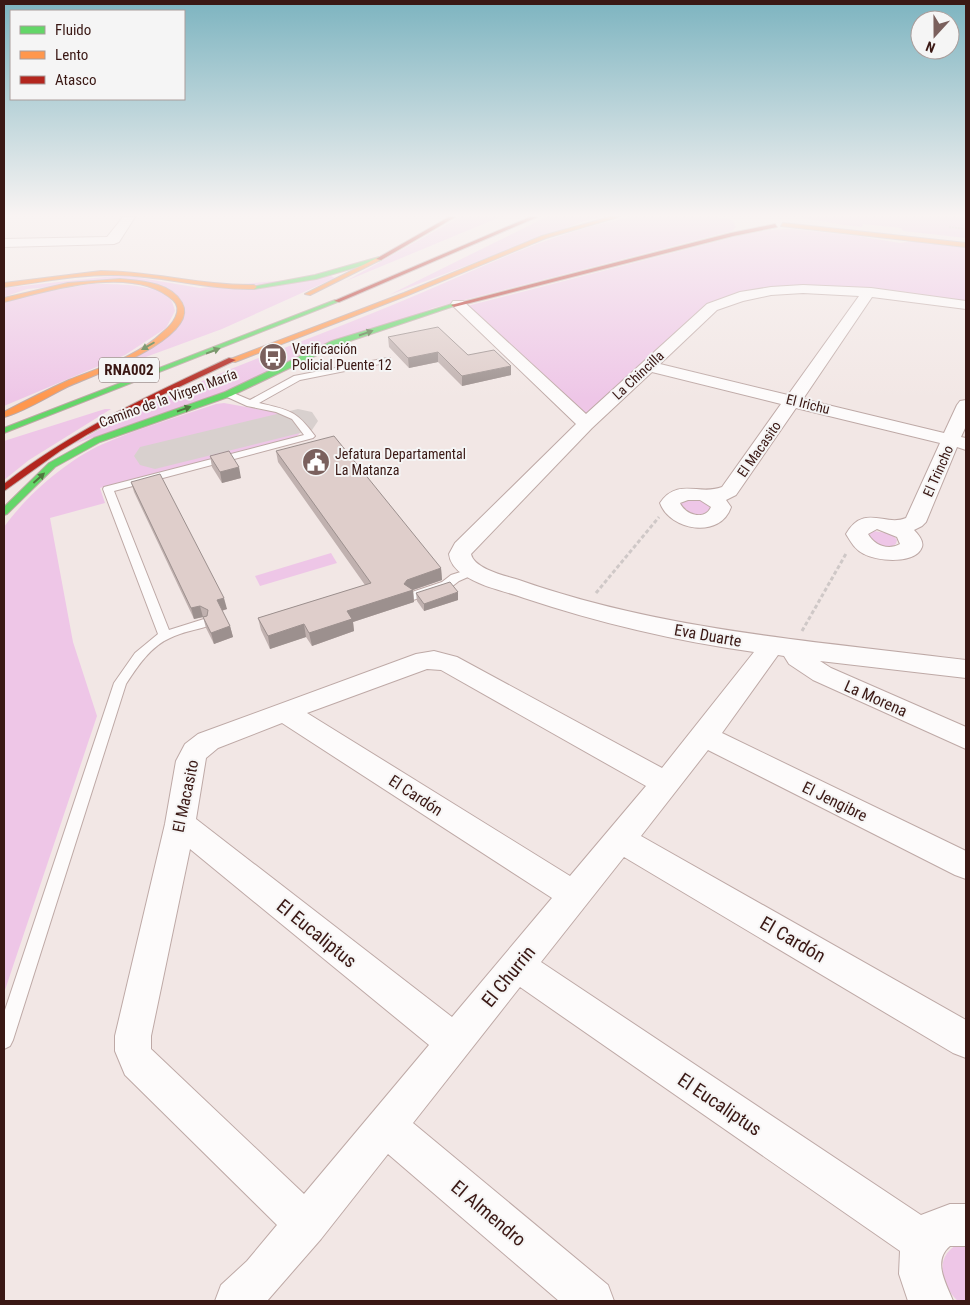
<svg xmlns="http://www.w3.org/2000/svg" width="970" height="1305" font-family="'Roboto Condensed',sans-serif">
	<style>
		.green { fill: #eec6e7 }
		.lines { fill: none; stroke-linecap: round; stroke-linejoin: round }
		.taxiway { fill: #d8d0ce; fill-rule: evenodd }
		.lane-casing { stroke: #bea9a6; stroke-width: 2 }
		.street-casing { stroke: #bea9a6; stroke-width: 2 }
		.fast-casing { stroke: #bea9a6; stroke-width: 2 }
		.slow-casing { stroke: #bea9a6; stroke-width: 2 }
		.jam-casing { stroke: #bea9a6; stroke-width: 2 }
		.path-far1 { stroke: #cfc8c7; stroke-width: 2; stroke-dasharray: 2 1; stroke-linecap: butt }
		.path { stroke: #cfc8c7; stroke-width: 3; stroke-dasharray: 4 2.5; stroke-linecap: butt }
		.lane { fill: #fdfbfb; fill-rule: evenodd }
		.street { fill: #fdfbfb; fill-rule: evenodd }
		.fast { fill: #63d668; fill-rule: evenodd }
		.slow { fill: #ff974d; fill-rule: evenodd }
		.jam { fill: #b3261e; fill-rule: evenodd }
		.wall { fill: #c0b1af }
		.shaded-wall { fill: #9c908e }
		.building { fill: #dfcecb; stroke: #9c908e }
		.oneway { fill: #4e773e }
		.labels { text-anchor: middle; stroke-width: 4; stroke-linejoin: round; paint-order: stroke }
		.far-poi-label { font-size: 14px; fill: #3a1814; stroke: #f5f5f5; text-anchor: start }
		.far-street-label { font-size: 14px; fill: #3a1814; stroke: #f5f5f5 }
		.shield { fill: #f5f5f5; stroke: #725a58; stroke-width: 1 }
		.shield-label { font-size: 15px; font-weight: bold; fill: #3a1814 }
		.street-label { font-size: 16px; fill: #3a1814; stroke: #f5f5f5 }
		.near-street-label { font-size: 19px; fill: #3a1814; stroke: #f5f5f5 }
	</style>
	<rect width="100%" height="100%" fill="#f2e7e5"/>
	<g class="green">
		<path d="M460,217H500L346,281Z"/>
		<path d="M546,217H603L587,220L389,295Z"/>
		<path d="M632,217H717L732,220L736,227L732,231L433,308L223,392L74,444C175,385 287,349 395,304C472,272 549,232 632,217Z"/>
		<path d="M797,217H966V238L903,231L901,228L863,224L862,227L844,225Z"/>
		<path d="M792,229L858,236L900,243L912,241L966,247V303L867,291L813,287L730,296L588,413H584L467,306L742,235L769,230Z"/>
		<path d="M123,275L200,288L331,276L335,278L222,329L124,365L163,340L184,304L132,280L27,289L4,297V288Z"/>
		<path d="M91,284C111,284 157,283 171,300C173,303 174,308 175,311L166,328L125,355L4,406V303L31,294Z"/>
		<path d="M224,403L274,412L289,419L300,433L295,438L100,488L105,503L50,518L73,642L97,716L4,993V527C27,495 67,460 103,444C139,428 178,417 216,404Z"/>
		<path d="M105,409H111L29,460L4,480V441Z"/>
		<path d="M699,499L710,507L711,510L706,515L690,516L679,503L685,500Z"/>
		<path d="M874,531L892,534L897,540L896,544L889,548L873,544L868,535Z"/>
		<path d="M331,553L337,563L260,586L255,576Z"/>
		<path d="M955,1246H966V1301H958C942,1287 934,1259 955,1246Z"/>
	</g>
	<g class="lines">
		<path class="taxiway" d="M298,409L312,412L318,421L312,430L155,469L140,465L134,456L140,447Z"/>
		<g class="lane-casing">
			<g id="lane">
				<path d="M387,358H390V362L300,380L259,403C289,410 296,410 315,436L313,438L114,491L169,630L204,619L210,623L208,626C196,630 182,632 170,638C151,646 137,667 126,684L13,1040L10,1046L4,1049V1013L114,683L135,653L158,634L103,489L104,487L304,435L292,419L276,412L247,406L225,396V392H231L250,400L294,376Z"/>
				<path d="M473,568L477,569L479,571L477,573L459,581L450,588L413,600L407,596L409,593L442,582L451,575Z"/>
			</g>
		</g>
		<g class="street-casing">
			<g id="street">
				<path d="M123,217H135L119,242L114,244L4,247V239L107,237Z"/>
				<path d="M803,285L871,288L966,301V309L872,297L803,399L944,433L957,405L960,401L966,400V426L961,437L966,438V450L957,447L926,522L922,526L914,530C918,534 924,541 922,547C916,565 876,561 864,554C855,550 851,542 846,534C864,503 885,527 906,518L940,443L796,408L736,495L726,500L731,507C721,539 670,531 660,503C678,477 699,496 722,487L781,404L652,372L592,428L471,554C474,569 506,576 519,580C664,631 815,641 966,660V678L820,661L831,668L966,727V749L813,680L789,664L784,656L778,655L722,733L966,851V879L955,875L708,750L641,836L966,1020V1058L953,1053L624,857L541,962L921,1215L950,1204H966V1246H950C932,1261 946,1283 953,1301H908L899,1274L900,1251L520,987L413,1123L608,1285L614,1301H559L388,1154L321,1239L267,1301H215L221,1285L247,1261L277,1225L125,1075L115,1051V1036L165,824L176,761L185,744L198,734L416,654L434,651L457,657L662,768L754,652C676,641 599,623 524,598C505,591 481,587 464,575C456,570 450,563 449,554L455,543L576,424L451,304L453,301H463L586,414L707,304L740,292L771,287ZM803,293L859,296L788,395L660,364L717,310L743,301L771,295ZM688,500H700L711,507C705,521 685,515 680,503ZM877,529L897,537L900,544C888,551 874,545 868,534ZM427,669L441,670L646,786L570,876L307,713ZM282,723L552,898L452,1017L196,819L206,758L218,748ZM190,849L429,1045L304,1194L151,1049V1036Z"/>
			</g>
		</g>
		<g class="fast-casing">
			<g id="fast">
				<path d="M379,257L381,258V260L316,279L254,289L251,287L315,275Z"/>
				<path d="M335,300L340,301L4,433V428Z"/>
				<path d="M452,304L457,305L338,345L231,396L100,442L55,467L7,514L4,515V507L49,463L94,438L225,392L332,341Z"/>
			</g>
		</g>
		<g class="slow-casing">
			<g id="slow">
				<path d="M610,217H618L546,238L408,295L235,362L228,360L404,293L542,236Z"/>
				<path d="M783,223L966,243V247L781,226Z"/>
				<path d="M377,258L382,259L310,295L305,294Z"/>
				<path d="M101,271C152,271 202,286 254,285L257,287L254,289C208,290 164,276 118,275C79,274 42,282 4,287V283Z"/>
				<path d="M120,279C140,281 171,282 182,303C201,338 91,376 69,386C50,395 24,412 4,417V412C25,401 47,390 69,380C101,367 137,357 163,332C172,325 184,310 173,300C134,264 49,290 4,302V298L68,283Z"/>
			</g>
		</g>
		<g class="jam-casing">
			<g id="jam">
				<path d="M449,217H455L381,260L376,259Z"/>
				<path d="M530,217H537L339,302L334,301Z"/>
				<path d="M775,224L777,227L733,236L454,307L451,305L731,233Z"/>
				<path d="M229,358L236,360L145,403L88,434L60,451L4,491V484C73,430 150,395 229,358Z"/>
			</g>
		</g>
		<path class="path-far1" d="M949,227L966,229"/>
		<g class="path">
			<path d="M596,593L659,517"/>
			<path d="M802,631L847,552"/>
		</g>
		<use href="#lane" class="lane"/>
		<use href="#street" class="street"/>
		<use href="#fast" class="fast"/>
		<use href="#slow" class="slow"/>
		<use href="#jam" class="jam"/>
	</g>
	<g class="wall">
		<path d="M388,337L468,355L511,375L462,386L438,362L409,368L389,347Z"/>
		<path d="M276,451L441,568L442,580L413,590L414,602L353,622L354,631L312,646L306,637L270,649L261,630L258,618L365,585L278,462Z"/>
		<path d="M210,456L241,478L222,483L212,467Z"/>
		<path d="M131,482L227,609L222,611L230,626L233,637L214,644L206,628L203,617L194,619L134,492Z"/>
		<path d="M416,593L458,600L424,611L417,601Z"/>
	</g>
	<g class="shaded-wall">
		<path d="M438,352V362L409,368L408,358Z"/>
		<path d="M511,366V375L462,386V376Z"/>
		<path d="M239,467L241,478L222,483L220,472Z"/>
		<path d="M441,568L442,580L413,590L414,602L353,622L354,631L312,646L309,633L347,611L404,584L407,580Z"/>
		<path d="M458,592V600L424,611V604Z"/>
		<path d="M224,598L227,609L220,611L217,600Z"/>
		<path d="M200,606L203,617L194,619L191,608Z"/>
		<path d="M304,624L306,637L270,649L268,636Z"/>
		<path d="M230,626L233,637L214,644L211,633Z"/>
	</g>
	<g class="building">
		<path d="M438,327L468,355L494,350L511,366L462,376L438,352L408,358L388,337Z"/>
		<path d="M334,436L441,568L407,580L404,584L413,590L347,611L352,619L309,633L304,624L268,636L258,618L371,583L276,451Z"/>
		<path d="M229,451L239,467L220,472L210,456Z"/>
		<path d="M160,474L224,598L217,600L230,626L211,633L203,617L207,616L208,610L200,606L191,608L131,482Z"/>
		<path d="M450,582L458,592L424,604L416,593Z"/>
	</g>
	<defs><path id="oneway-solid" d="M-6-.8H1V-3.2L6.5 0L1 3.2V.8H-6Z" transform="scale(1.25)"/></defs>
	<g class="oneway">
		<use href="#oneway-solid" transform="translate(366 333) rotate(-19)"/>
		<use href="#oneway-solid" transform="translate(148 346) rotate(150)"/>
		<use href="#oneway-solid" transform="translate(213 351) rotate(-21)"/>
		<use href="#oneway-solid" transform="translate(184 409) rotate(-19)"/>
		<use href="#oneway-solid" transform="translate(39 478) rotate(-42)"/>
	</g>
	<linearGradient id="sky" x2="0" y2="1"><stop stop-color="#7db4c0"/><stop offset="0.54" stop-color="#f9f4f3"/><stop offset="1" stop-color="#f9f4f3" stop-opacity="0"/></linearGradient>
	<rect width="970" height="399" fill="url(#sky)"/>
	<defs>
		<g id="bus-disc" transform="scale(1.4375)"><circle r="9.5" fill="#7a605d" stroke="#f5f5f5"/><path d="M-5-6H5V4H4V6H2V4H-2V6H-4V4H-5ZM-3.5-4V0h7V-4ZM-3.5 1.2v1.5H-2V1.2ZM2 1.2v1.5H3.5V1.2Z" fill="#fff"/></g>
		<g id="civic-disc" transform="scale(1.4375)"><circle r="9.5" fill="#7a605d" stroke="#f5f5f5"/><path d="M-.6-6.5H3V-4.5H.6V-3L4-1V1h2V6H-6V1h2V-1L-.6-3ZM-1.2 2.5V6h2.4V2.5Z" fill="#fff"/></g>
	</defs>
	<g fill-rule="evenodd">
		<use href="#bus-disc" x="273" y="357"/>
		<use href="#civic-disc" x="316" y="462"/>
	</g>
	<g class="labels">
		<g class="far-poi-label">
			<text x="292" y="354">Verificación<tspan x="292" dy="16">Policial Puente 12</tspan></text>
			<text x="335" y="459">Jefatura Departamental<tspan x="335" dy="16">La Matanza</tspan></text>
		</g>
		<g class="far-street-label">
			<text transform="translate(638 375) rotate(-43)" y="5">La Chincilla</text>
			<text transform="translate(168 398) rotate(-20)" y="5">Camino de la Virgen María</text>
			<text transform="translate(808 404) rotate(14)" y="5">El Irichu</text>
			<text transform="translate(759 449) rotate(-55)" y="5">El Macasito</text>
			<text transform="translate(938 471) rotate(-66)" y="5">El Trincho</text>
		</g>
		<rect class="shield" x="99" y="357.5" width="60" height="25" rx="4"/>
		<g class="shield-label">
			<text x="129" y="375">RNA002</text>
		</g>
		<g class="street-label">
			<text transform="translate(708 635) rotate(10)" y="6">Eva Duarte</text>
			<text transform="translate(876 698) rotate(24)" y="6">La Morena</text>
			<text transform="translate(416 795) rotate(33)" y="6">El Cardón</text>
			<text transform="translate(185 796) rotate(-78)" y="6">El Macasito</text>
			<text transform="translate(835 801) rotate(26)" y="6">El Jengibre</text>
		</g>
		<g class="near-street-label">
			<text transform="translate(317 933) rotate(39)" y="7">El Eucaliptus</text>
			<text transform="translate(793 939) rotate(30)" y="7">El Cardón</text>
			<text transform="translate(508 976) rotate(-51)" y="7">El Churrin</text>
			<text transform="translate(720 1104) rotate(34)" y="7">El Eucaliptus</text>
			<text transform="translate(489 1213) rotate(40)" y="7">El Almendro</text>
		</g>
	</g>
	<rect width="970" height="1305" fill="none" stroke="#3a1814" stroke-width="10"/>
	<rect x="10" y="10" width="175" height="90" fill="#f5f5f5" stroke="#aa9d9b"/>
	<rect x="20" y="26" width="25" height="8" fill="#63d668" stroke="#aa9d9b"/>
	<text x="55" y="35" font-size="15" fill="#3a1814">Fluido</text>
	<rect x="20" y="51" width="25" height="8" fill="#ff974d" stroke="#aa9d9b"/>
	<text x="55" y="60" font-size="15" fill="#3a1814">Lento</text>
	<rect x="20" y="76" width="25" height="8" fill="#b3261e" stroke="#aa9d9b"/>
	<text x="55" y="85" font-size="15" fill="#3a1814">Atasco</text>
	<g transform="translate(935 35) rotate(201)"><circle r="24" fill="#f5f5f5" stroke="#aa9d9b"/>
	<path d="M0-4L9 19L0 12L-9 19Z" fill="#7a605d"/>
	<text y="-8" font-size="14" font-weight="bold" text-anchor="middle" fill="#3a1814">N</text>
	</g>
</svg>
